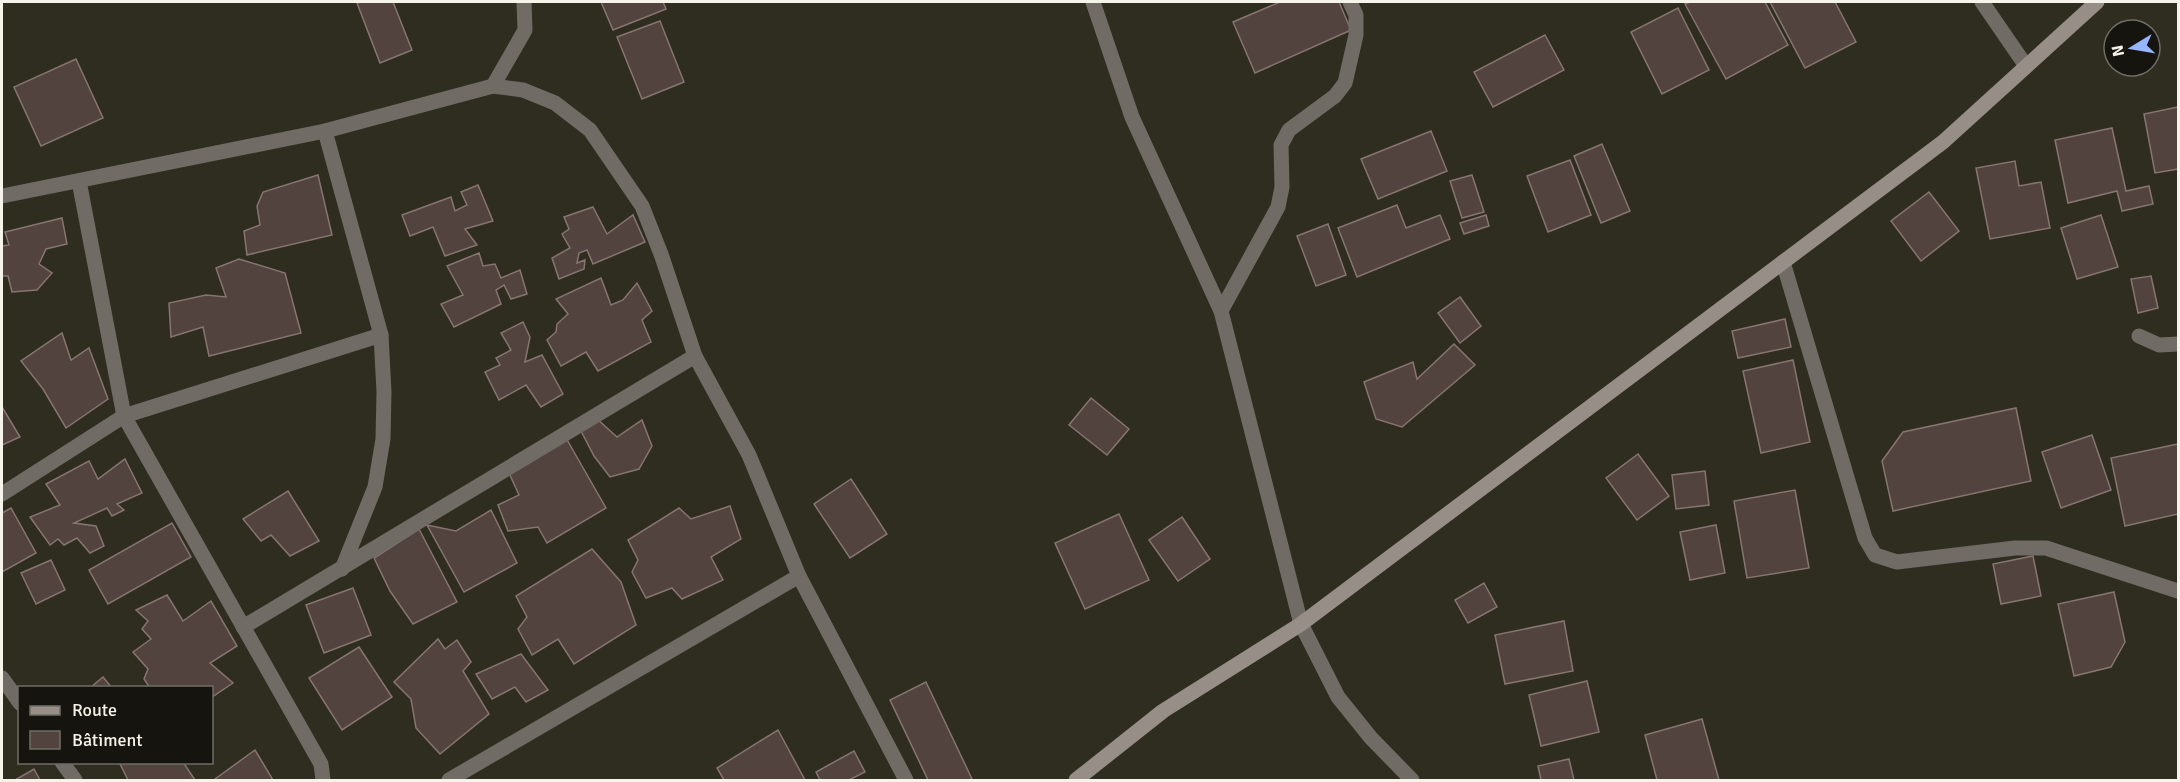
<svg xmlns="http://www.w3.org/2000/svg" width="2180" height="782" font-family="Signika,sans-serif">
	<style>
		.building { fill: #52433f; stroke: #867570; stroke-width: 1.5 }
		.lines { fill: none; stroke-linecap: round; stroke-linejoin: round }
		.street { stroke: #716b66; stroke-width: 15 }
		.secondary { stroke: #978e87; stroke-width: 15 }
	</style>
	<rect width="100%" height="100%" fill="#2f2c20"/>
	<g class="building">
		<path d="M361,2H393L412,50L380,63L357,3Z"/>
		<path d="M601,2H663L666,9L613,30Z"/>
		<path d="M1280,2H1339L1351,30L1255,73L1233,22Z"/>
		<path d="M1690,2H1765L1788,45L1726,79L1685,4Z"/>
		<path d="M1770,2H1835L1856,42L1805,68Z"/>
		<path d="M1678,8L1709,70L1662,94L1631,32Z"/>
		<path d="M660,21L684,82L642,99L617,37Z"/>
		<path d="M1545,35L1564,70L1493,107L1474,72Z"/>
		<path d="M76,59L103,118L41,146L14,87Z"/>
		<path d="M2178,107V169L2155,173L2144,114Z"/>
		<path d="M2112,128L2126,191L2149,186L2153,204L2122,211L2117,191L2068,203L2055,140Z"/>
		<path d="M1431,131L1447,171L1378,199L1361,159Z"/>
		<path d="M1602,144L1630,211L1601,223L1574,156Z"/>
		<path d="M1570,160L1591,215L1548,232L1527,176Z"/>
		<path d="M2015,161L2019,186L2041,182L2050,228L1990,239L1976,168Z"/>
		<path d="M318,175L332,235L247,255L244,231L260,225L257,206L263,192Z"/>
		<path d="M1472,175L1484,212L1462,218L1450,181Z"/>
		<path d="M478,185L493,221L465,229L477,245L445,256L433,227L410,236L402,215L451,197L455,211L467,205L461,192Z"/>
		<path d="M1929,192L1959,231L1921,261L1891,221Z"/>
		<path d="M1397,205L1406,228L1440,215L1450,239L1357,277L1338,228Z"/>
		<path d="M593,207L607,234L633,215L645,242L593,264L587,250L579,253L577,263L585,260L584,269L559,279L552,258L570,248L562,234L569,229L564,217Z"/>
		<path d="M1486,215L1489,226L1464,234L1460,223Z"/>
		<path d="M2101,215L2118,267L2077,279L2061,228Z"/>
		<path d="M62,218L67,244L46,249L39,264L52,273L37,290L12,292L8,276H2V246L9,245L5,232Z"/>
		<path d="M1328,224L1346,275L1316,286L1297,236Z"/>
		<path d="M479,253L483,266L495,264L501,278L520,270L527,294L511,299L504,285L496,290L501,304L454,327L441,304L463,295L447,266Z"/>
		<path d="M239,259L285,273L301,333L209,356L203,327L171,337L169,303L206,295L226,297L216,268Z"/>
		<path d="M2151,276L2158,308L2138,313L2131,279Z"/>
		<path d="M601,278L611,305L623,300L637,283L652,311L642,320L651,342L598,371L586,352L561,366L547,340L556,332L557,324L568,314L556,299Z"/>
		<path d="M1460,297L1481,326L1460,343L1438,313Z"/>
		<path d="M1785,319L1791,347L1738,358L1732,331Z"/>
		<path d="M523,322L530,337L525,362L542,355L563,394L541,407L526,385L499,400L485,372L500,365L496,358L511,350L501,333Z"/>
		<path d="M62,333L71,360L89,348L108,399L66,428L43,389L21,361Z"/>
		<path d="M1454,344L1475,365L1402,427L1376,419L1364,382L1413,362L1417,379Z"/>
		<path d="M1793,360L1810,442L1761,453L1743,371Z"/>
		<path d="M1091,398L1129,429L1107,455L1069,425Z"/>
		<path d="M2,407L20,437L2,445Z"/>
		<path d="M2016,408L2031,481L1893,511L1882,461L1903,432Z"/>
		<path d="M596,418L617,437L642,420L652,446L639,469L610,477L594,456L580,429Z"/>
		<path d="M2092,435L2111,490L2061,508L2042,452Z"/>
		<path d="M566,438L606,508L547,543L538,527L508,531L498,505L519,495L509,473Z"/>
		<path d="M2178,444V514L2125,526L2111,458Z"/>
		<path d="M1638,454L1669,496L1637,520L1606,478Z"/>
		<path d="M125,459L142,493L117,504L124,510L112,516L107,508L74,523L96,526L104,546L90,553L77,538L64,545L58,539L50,545L30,517L60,505L46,484L89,461L98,479Z"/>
		<path d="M1705,471L1709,505L1676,509L1672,475Z"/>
		<path d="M851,479L887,534L850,558L814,504Z"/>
		<path d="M1795,490L1809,568L1747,578L1734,501Z"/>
		<path d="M288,491L319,541L290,556L271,535L261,541L243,519Z"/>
		<path d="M730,506L741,539L711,557L723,580L682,599L672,588L646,598L632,572L638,560L628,540L679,508L691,519Z"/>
		<path d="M11,508L36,553L2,572V513Z"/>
		<path d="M491,510L517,563L464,592L427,525L456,531Z"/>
		<path d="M1119,514L1149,580L1085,609L1055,543Z"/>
		<path d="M1182,517L1210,559L1178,581L1149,540Z"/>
		<path d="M172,523L191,557L108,604L89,570Z"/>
		<path d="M1716,525L1725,573L1690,580L1680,532Z"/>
		<path d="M419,529L457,602L413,624L390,591L374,558Z"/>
		<path d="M592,549L621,582L636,625L574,664L558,639L532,655L518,629L527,617L516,596Z"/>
		<path d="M2033,556L2041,596L2001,604L1993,564Z"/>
		<path d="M51,560L65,590L36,604L21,573Z"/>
		<path d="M1484,583L1497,607L1468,623L1455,600Z"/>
		<path d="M353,588L371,635L324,653L306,605Z"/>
		<path d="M2114,592L2125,642L2111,667L2074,676L2058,604Z"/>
		<path d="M167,595L183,621L211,601L237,646L210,663L233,683L212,697V688H150L144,679L148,669L133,652L151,639L142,629L148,621L136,610Z"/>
		<path d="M1564,621L1573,671L1505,684L1495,635Z"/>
		<path d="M438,639L445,649L457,640L471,662L463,671L489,714L440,754L416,728L411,699L394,682Z"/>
		<path d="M359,647L392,697L342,730L309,678Z"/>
		<path d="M521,654L548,690L526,702L515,687L492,699L476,674Z"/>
		<path d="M103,677L112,688H90Z"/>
		<path d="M1587,681L1599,732L1541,746L1529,695Z"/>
		<path d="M926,682L972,779L969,780H928L890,700Z"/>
		<path d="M1702,719L1719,780H1657L1645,735Z"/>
		<path d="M778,730L805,780H724L717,768Z"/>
		<path d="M255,750L273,780H216L215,779Z"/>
		<path d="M854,751L865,772L849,780H820L816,772Z"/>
		<path d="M1569,759L1574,780H1541L1538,766Z"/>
		<path d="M123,762H183L195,780H128L120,764Z"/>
		<path d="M34,769L40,780H15Z"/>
	</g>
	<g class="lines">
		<g class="street">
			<path d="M1093,2L1132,117L1221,311L1301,624L1338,697L1371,738L1412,780"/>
			<path d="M1982,2L2026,66"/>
			<path d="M493,86L525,30L524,2"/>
			<path d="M325,131L381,335L384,392L383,439L375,487L342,569"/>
			<path d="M79,181L124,416L321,764L323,780"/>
			<path d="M2,196L325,131L493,86L523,90L555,103L590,130L642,206L661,254L695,356L749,455L799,576L906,780"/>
			<path d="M1783,262L1865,538L1875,555L1897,562L2015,548H2046L2178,591"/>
			<path d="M1221,311L1278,207L1282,187L1281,145L1289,130L1335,96L1345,83L1356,35V15L1350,2"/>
			<path d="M2139,336L2159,345L2178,344"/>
			<path d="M2,494L124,416L381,335"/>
			<path d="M243,627L695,356"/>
			<path d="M2,678L20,703"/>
			<path d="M62,762L75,780"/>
			<path d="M449,780L799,576"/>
		</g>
		<path class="secondary" d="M1076,780L1163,711L1301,624L1943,142L2097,2"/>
	</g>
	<rect width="2180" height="782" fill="none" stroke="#f5f3ea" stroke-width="6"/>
	<rect x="18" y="686" width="195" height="78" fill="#16140f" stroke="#6f6d67" stroke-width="1.5"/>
	<rect x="30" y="706" width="30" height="9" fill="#978e87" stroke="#6f6d67" stroke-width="1.5"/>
	<text x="72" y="716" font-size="18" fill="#f5f3ea">Route</text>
	<rect x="30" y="731" width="30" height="18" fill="#52433f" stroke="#6f6d67" stroke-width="1.5"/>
	<text x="72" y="746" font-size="18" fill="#f5f3ea">Bâtiment</text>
	<g transform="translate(2132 48) rotate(259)"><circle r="28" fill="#16140f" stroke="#6f6d67" stroke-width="1.5"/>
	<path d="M0-4.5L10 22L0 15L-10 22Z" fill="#97b6fd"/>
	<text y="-9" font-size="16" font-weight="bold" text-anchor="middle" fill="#f5f3ea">N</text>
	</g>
</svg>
